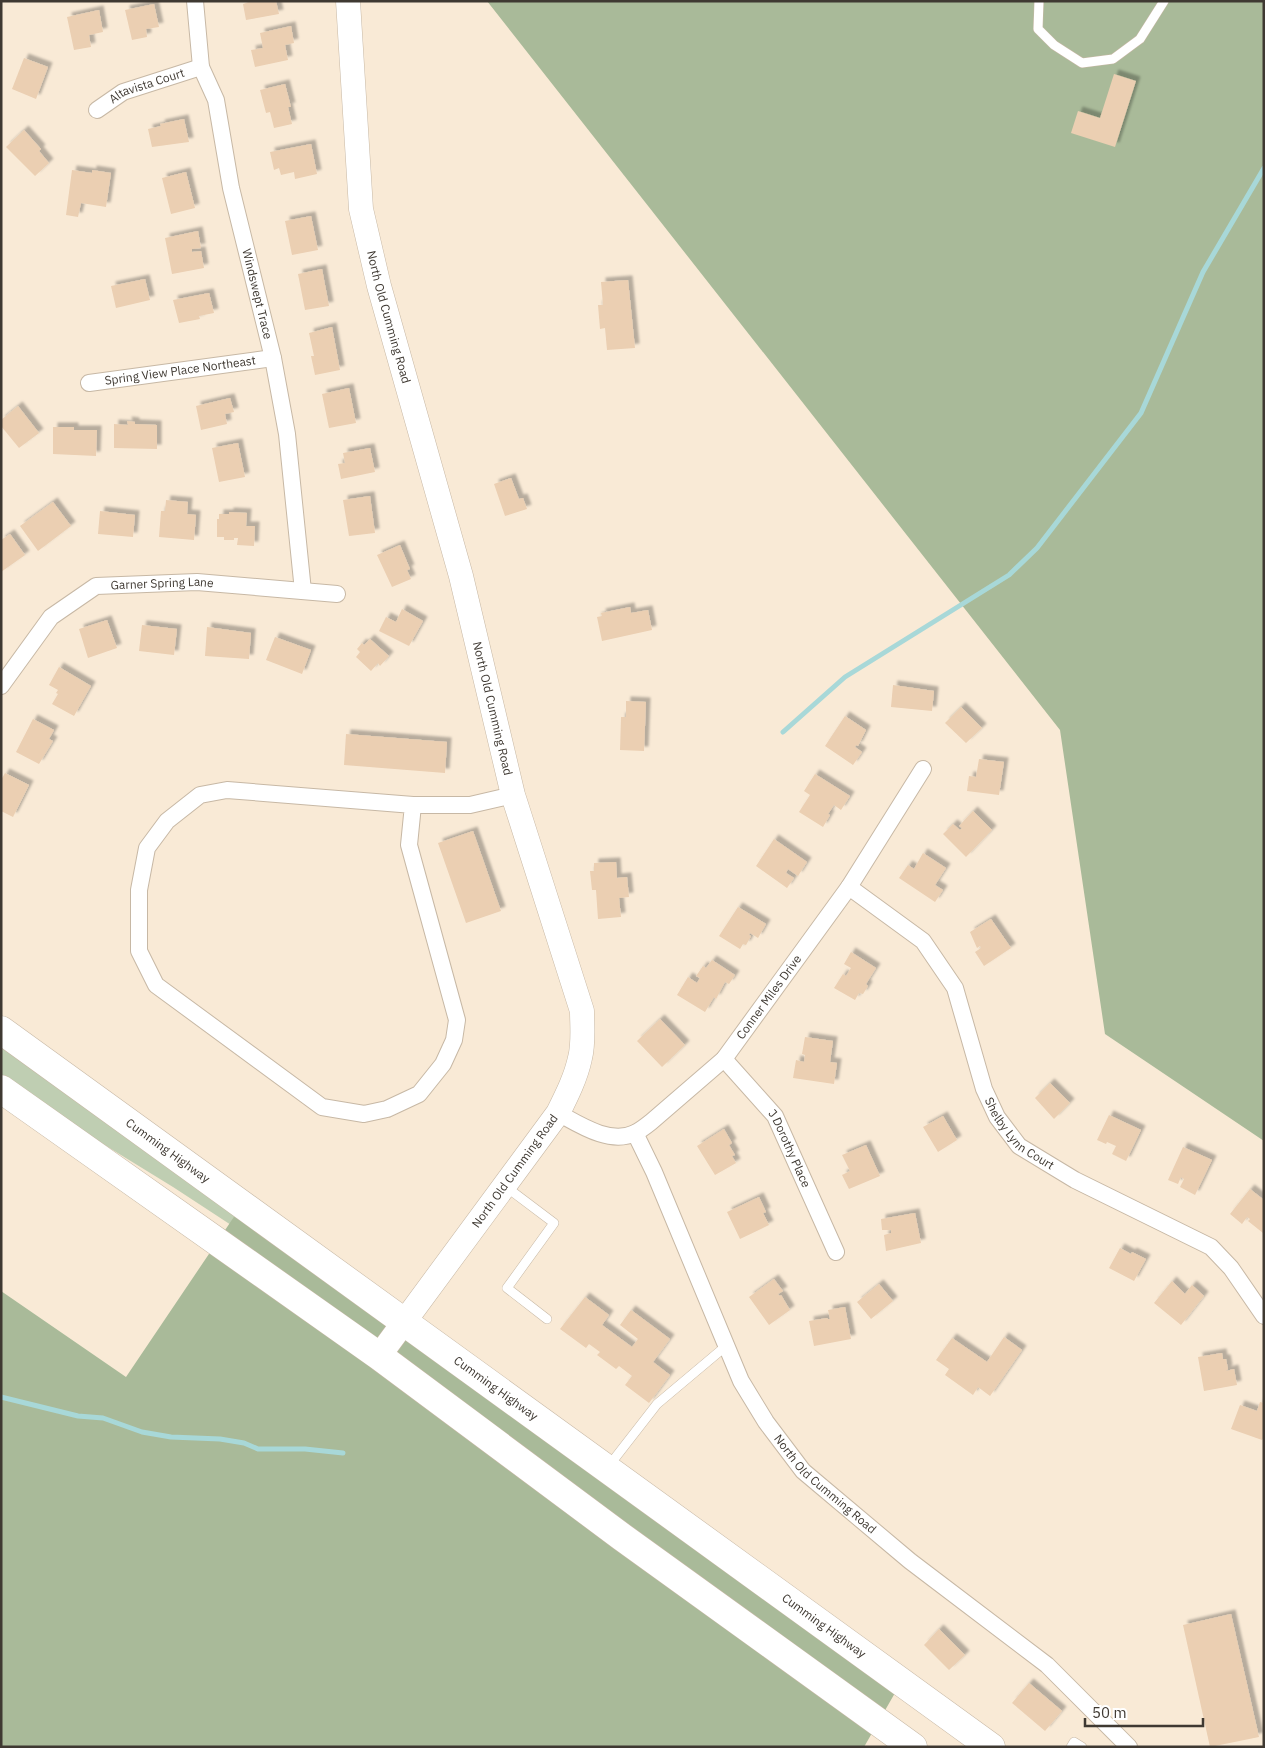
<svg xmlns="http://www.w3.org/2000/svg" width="1265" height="1748" font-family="'IBM Plex Sans',sans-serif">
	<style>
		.green { fill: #bfceb2 }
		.forest { fill: #a9ba99 }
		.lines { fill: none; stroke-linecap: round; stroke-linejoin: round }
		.stream { stroke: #a8d8d8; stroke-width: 5 }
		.building { fill: #ebcfb2; filter: url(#shadow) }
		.lane-casing { stroke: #c7b8a5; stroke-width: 10 }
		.street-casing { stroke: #c7b8a5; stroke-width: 18 }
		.secondary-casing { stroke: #c7b8a5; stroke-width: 25 }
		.highway-casing { stroke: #c7b8a5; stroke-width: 29 }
		.lane { stroke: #fff; stroke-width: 9 }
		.street { stroke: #fff; stroke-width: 16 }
		.secondary { stroke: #fff; stroke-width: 24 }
		.highway { stroke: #fff; stroke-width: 28 }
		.labels { text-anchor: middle; stroke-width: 5; stroke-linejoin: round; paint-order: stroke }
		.street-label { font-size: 12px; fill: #3f3932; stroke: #fff }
	</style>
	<defs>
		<filter id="shadow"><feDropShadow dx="4.5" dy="-4.5" stdDeviation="1" flood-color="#0004"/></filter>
	</defs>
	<rect width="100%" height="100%" fill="#f9ead6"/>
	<path class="green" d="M1,1046L354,1300L254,1240L173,1187L7,1085L1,1081Z"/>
	<g class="forest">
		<path d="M487,1H1264V1141L1105,1034L1060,730Z"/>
		<path d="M246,1199L903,1679L864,1747H1V1291L126,1377Z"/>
	</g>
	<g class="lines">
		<g class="stream">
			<path d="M783,732L845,677L1009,575L1037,548L1141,413L1203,272L1264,168"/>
			<path d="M1,1397L78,1416L103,1418L142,1432L171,1437L220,1439L244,1443L258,1449H305L343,1453"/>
		</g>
	</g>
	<g class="building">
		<path d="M252,1H276L279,14L246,20L243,4Z"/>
		<path d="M154,4L159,27L146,29L147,37L132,40L125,10Z"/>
		<path d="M99,10L103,32L89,35L91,47L74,50L67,17Z"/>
		<path d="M291,26L294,43L285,45L288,60L255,67L251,50L263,48L260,33Z"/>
		<path d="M24,58L48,67L36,99L12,89Z"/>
		<path d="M1114,74L1136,81L1115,147L1071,133L1078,111L1100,118Z"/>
		<path d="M285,84L291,107H288L292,124L274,128L270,112L266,113L260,90Z"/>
		<path d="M184,119L189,142L152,147L148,129L161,126L160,124Z"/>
		<path d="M24,130L41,149L39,151L49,163L35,176L6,147Z"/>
		<path d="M311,144L317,174L295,179L294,172L281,175L279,168L274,170L270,152Z"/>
		<path d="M72,170L92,173V170L111,173L106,207L81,203L78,217L66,215Z"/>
		<path d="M186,172L195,208L171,214L162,178Z"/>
		<path d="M311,216L318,250L292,255L285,221Z"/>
		<path d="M198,231L201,248L192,249V252L201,251L204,268L172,274L165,238Z"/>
		<path d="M322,269L329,306L305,310L298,274Z"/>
		<path d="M145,279L150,300L116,308L111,286Z"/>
		<path d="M628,280L635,348L607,350L605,328L600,329L598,305H603L601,282Z"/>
		<path d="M209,293L214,313L199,316L200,319L179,323L173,300Z"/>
		<path d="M332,327L340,370L315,375L311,356H314L309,333Z"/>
		<path d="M349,388L356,423L329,428L322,394Z"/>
		<path d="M230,398L234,412L225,414L227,424L201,430L196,406Z"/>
		<path d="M18,406L39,433L19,448L1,426V420Z"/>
		<path d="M127,421L135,422V424L157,425V449L114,448V424L128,425Z"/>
		<path d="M53,427H74V430H97L96,456L53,454Z"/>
		<path d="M238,443L245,477L219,482L212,448Z"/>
		<path d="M370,448L375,472L341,479L338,464L345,463L343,453Z"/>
		<path d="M511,478L519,499L523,498L527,509L505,516L494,484Z"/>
		<path d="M370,496L375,533L349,536L343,500Z"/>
		<path d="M166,500L188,502L187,514L196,515L194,540L159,537L161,511H165Z"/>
		<path d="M53,502L71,526L38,551L20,526Z"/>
		<path d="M100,511L135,515L133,537L98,534Z"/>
		<path d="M229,512L247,513L246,526H255L254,546L237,545L238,538H234V540H224V537H217V519H219V514H229Z"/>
		<path d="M10,534L25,555L1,572V540Z"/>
		<path d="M400,545L410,569L407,570L411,579L392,587L377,555Z"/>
		<path d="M630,607L631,613L648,610L652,630L602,641L597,617L602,616L601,613Z"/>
		<path d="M402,609L423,621L409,646L379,631L386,617L396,622Z"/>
		<path d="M107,620L117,648L88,658L79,629Z"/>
		<path d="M142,625L177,629L174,655L139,651Z"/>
		<path d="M207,627L251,633L249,659L205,656Z"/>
		<path d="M275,637L311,650L302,674L266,660Z"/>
		<path d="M370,639L389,656L380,666L378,663L371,671L356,657L360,652L357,649L362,643L364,645Z"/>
		<path d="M59,667L91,686L74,716L52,704L58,694L56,693L58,690L49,685Z"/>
		<path d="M893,685L934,691L932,711L891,707Z"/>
		<path d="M626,701L646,702L644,751L620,750L621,717H626Z"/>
		<path d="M961,707L982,728L966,743L945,723Z"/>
		<path d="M845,716L866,730L858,746L856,745L855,747L862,752L853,765L825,746Z"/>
		<path d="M33,719L54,730L49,739L53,741L39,764L16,752Z"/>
		<path d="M346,734L447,742L445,773L344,765Z"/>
		<path d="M979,759L1004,762L999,795L967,791L969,776L976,777Z"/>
		<path d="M5,773L29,785L13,817L1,811V780Z"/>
		<path d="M815,774L850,796L841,810L834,805L828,814L830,815L823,827L799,812L810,795L804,791Z"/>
		<path d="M973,811L992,830L966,857L943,834L953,824L960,830L962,828L959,826Z"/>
		<path d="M473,831L501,911L466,923L438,843Z"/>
		<path d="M774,839L807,862L798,876L788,869L786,873L794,878L787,888L756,866Z"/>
		<path d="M923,853L946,868L935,885L943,890L935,902L899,878L908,865L914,869Z"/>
		<path d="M616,862L617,878L627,877L629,897L619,898L621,917L598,919L596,890H592L590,871H594V863Z"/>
		<path d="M738,907L766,924L758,938L750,933L749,935L751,936L746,945L743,944L740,949L719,936Z"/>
		<path d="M991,919L1011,948L984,966L975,952L981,948L980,946L977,948L970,932Z"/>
		<path d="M851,952L876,968L866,984L868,986L863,994L859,993L855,1000L834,988L843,974L846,976L851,968L844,964Z"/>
		<path d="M712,960L735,975L729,984L725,982L716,999L714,997L705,1012L677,995L688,977L697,983L700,978L696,976L703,966L706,968Z"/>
		<path d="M660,1019L685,1045L662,1067L637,1041Z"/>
		<path d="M805,1037L833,1041L830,1062L837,1063L834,1084L793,1078L796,1060L804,1062L805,1055L802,1054Z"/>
		<path d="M1050,1083L1070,1103L1054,1119L1035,1098Z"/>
		<path d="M1109,1115L1141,1130L1126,1161L1112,1154L1116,1146L1107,1142L1106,1144L1097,1140Z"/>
		<path d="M943,1116L957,1140L938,1152L923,1127Z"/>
		<path d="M724,1129L732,1143L729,1145L735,1155L732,1156L736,1163L715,1175L697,1146Z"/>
		<path d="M866,1145L880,1176L849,1189L842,1175L850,1171L842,1155Z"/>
		<path d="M1183,1147L1212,1160L1195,1195L1180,1187L1184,1179L1181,1177L1178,1184L1168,1180Z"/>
		<path d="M1250,1189L1264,1200L1263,1233L1248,1221L1250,1219L1247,1217L1242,1224L1230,1214Z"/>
		<path d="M759,1197L766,1212L763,1213L769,1225L740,1239L727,1212Z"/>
		<path d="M915,1213L921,1243L886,1251L884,1235L891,1233V1230H882L881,1219Z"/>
		<path d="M1120,1248L1131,1254L1132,1252L1146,1259L1134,1281L1109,1268Z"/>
		<path d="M774,1279L783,1291L778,1294L780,1296L781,1295L790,1310L769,1325L749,1297Z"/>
		<path d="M1172,1281L1185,1294L1192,1285L1204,1296L1181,1325L1154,1303Z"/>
		<path d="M879,1284L893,1301L871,1319L857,1302Z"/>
		<path d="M585,1297L609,1315L602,1325L632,1347L638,1339L620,1325L631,1310L670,1339L653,1362L670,1375L649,1403L625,1385L632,1376L619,1366L616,1369L597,1355L600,1352L589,1344L586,1348L560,1329Z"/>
		<path d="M845,1307L851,1339L814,1346L809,1321L827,1318L828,1319H830L828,1310Z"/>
		<path d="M1004,1337L1022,1350L990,1396L978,1387L973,1395L945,1375L949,1369L936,1360L952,1338L987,1362Z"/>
		<path d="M1222,1353L1223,1359H1226L1228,1369L1226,1371L1234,1369L1237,1385L1204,1391L1198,1357Z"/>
		<path d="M1260,1402L1264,1403V1437L1262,1440L1231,1429L1240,1405L1257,1411Z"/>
		<path d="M1231,1614L1259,1737L1210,1747L1183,1625Z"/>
		<path d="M939,1629L965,1655L949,1670L924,1645Z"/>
		<path d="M1029,1683L1062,1711L1045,1731L1012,1703Z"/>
	</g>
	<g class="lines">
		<g class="lane-casing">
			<g id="lane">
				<path d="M1039,1L1038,29L1054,45L1082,63L1113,59L1140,39L1164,1"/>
				<path d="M505,1186L554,1223L507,1288L547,1319"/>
				<path d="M608,1467L657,1404L726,1346"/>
				<path d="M1071,1747L1074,1742L1082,1747"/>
			</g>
		</g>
		<g class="street-casing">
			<g id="street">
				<path id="s1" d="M195,1L201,67L216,100L231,188L273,358L287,434L303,591"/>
				<path id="s2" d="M97,110L123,92L201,67"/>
				<path id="s3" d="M89,383L273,358"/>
				<path id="s4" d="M1,686L51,617L96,586L197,582L337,594"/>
				<path d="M413,805L409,845L457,1020L454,1040L443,1064L419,1094L387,1109L364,1114L322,1107L156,985L139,951V890L147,848L167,821L200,795L227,790L413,805H470L513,795"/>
				<path id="s5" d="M849,887L923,941L955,988L984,1089L997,1117L1019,1146L1075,1180L1211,1247L1231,1268L1264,1316"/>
				<path id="s6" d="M724,1059L775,1116L836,1252"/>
				<path id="s7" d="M558,1113C580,1125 610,1145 635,1133C641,1130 646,1126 651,1122L724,1059L849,887L923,769"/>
				<path id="s8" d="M635,1133L654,1172L741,1381L766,1422L803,1471L910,1561L1047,1665L1129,1747"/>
			</g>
		</g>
		<g class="secondary-casing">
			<g id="secondary">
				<path id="s9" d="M348,1L361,209L379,286L461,576L513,795L582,1011C582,1026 584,1043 580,1058C576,1077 567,1095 558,1113L379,1356"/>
			</g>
		</g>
		<g class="highway-casing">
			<g id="highway">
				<path id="s10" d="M1,1030L991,1747"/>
				<path d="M1,1089L379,1356L622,1537L913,1747"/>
			</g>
		</g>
		<use href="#lane" class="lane"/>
		<use href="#street" class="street"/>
		<use href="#secondary" class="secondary"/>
		<use href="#highway" class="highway"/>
	</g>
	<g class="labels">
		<g class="street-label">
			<text dy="4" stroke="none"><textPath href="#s2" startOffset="56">Altavista Court</textPath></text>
			<text dy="4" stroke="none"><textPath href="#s1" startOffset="301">Windswept Trace</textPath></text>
			<text dy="4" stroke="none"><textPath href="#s9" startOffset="320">North Old Cumming Road</textPath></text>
			<text dy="4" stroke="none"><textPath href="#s3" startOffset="92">Spring View Place Northeast</textPath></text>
			<text dy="4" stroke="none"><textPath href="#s4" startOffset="206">Garner Spring Lane</textPath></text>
			<text dy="4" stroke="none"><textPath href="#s9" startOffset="725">North Old Cumming Road</textPath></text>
			<text dy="4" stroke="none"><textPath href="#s7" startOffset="275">Conner Miles Drive</textPath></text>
			<text dy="4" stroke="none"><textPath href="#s5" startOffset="312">Shelby Lynn Court</textPath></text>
			<text dy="4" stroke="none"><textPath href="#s6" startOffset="112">J Dorothy Place</textPath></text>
			<text dy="4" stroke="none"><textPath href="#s10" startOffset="206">Cumming Highway</textPath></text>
			<text transform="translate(515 1171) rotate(-54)" y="4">North Old Cumming Road</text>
			<text dy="4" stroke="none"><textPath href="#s10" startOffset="611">Cumming Highway</textPath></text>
			<text dy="4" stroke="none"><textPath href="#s8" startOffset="404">North Old Cumming Road</textPath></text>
			<text dy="4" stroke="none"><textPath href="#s10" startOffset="1016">Cumming Highway</textPath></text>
		</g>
	</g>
	<rect width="1265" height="1748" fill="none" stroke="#3f3932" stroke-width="5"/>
	<path d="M1085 1718v8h118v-8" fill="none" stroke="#3f3932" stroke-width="2.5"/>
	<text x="1092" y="1718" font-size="15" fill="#3f3932" stroke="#ffffff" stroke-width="4" paint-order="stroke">50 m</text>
</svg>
